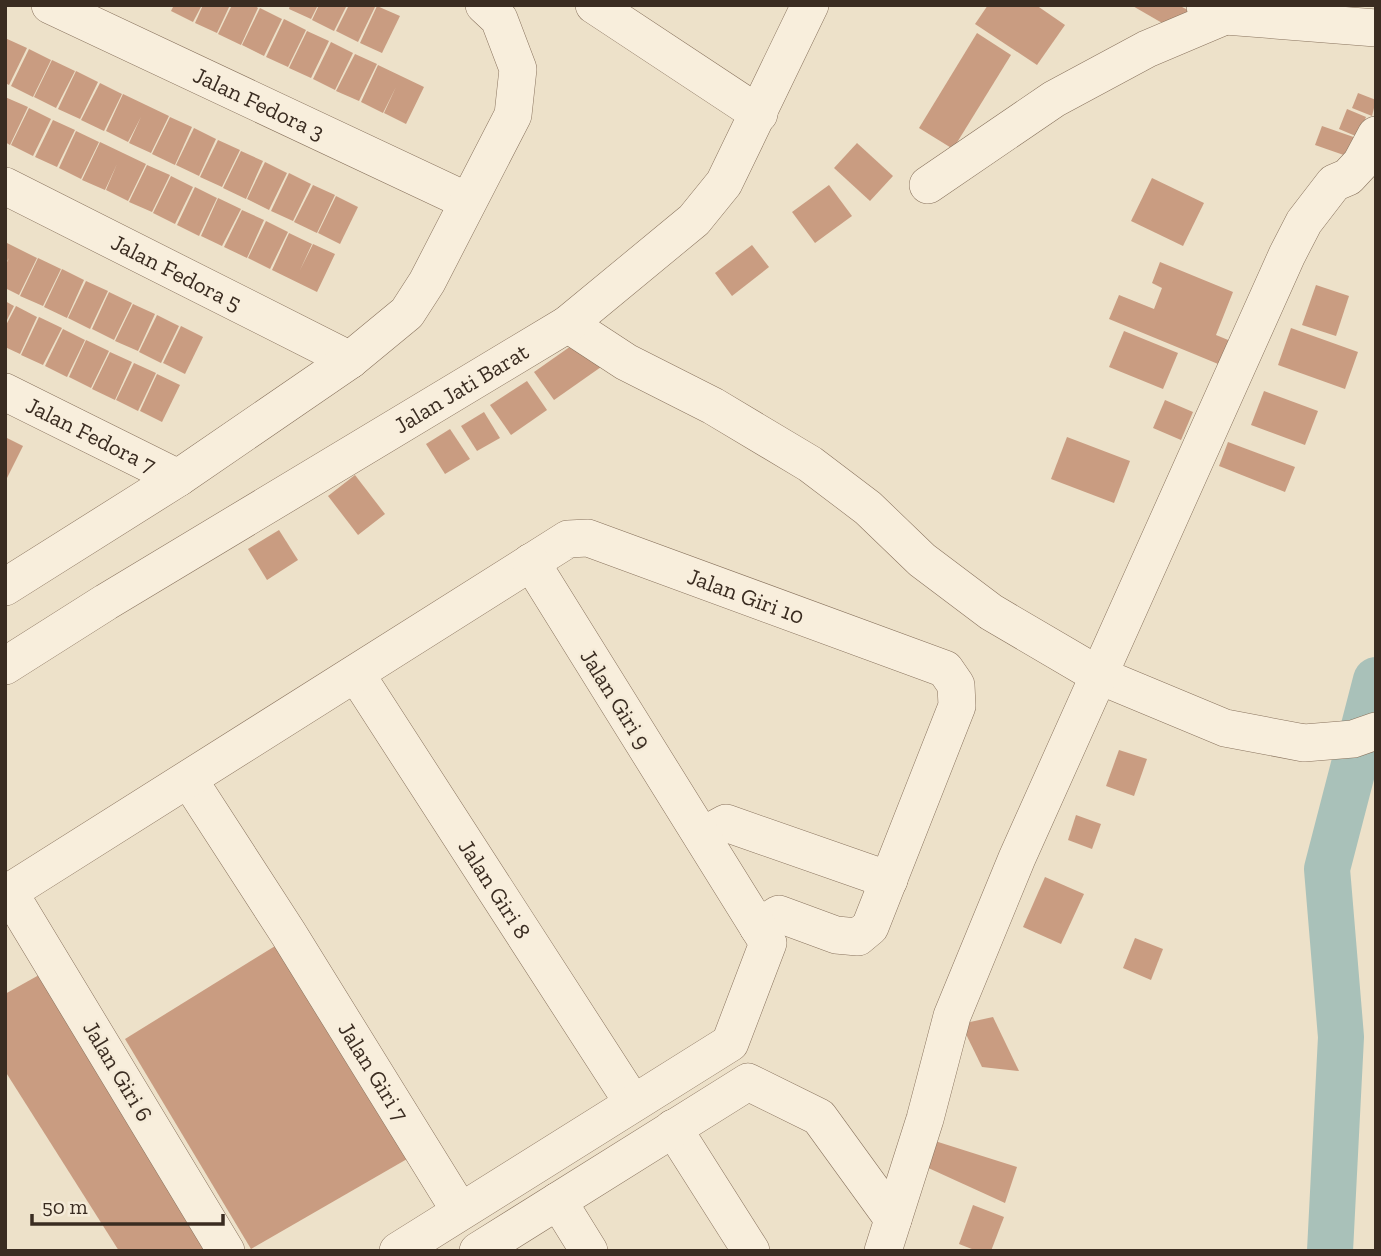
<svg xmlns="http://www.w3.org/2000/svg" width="1381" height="1256" font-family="'Zilla Slab',serif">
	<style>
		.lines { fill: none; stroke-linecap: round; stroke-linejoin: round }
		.river { stroke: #a9c1b9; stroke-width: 46 }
		.building { fill: #c99c81 }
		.minor-casing { stroke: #89735e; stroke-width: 38 }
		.minor { stroke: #f8eedc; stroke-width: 37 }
		.labels { text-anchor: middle; stroke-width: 5; stroke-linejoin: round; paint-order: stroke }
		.street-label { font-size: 23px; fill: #3a2c21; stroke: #f5ebd8 }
	</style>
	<rect width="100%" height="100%" fill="#ede1c9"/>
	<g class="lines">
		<path class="river" d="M1330,1251L1341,1037L1327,869L1376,680"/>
	</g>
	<g class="building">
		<path d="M174,5H202L193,22L171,11Z"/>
		<path d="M203,5H230L217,33L195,23Z"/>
		<path d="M232,5H254L258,8L241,45L218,34Z"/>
		<path d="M290,5H318L311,19L289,9Z"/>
		<path d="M319,5H347L334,31L312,20Z"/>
		<path d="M349,5H376L358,42L336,31Z"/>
		<path d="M988,5H1036L1065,25L1037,65L975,24Z"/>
		<path d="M1131,5H1178L1188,10L1176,31Z"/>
		<path d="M377,6L400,16L382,53L360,43Z"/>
		<path d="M260,8L282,19L264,56L242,45Z"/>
		<path d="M284,19L306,30L288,67L266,57Z"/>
		<path d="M307,31L329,41L311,78L289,68Z"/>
		<path d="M977,33L1011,55L953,149L919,128Z"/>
		<path d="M5,38L27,48L9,85L5,83Z"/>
		<path d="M331,42L353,53L335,90L313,79Z"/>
		<path d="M29,49L51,60L33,97L11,86Z"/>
		<path d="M355,54L377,64L359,101L336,91Z"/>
		<path d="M52,60L75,71L56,108L34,97Z"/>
		<path d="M378,65L424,87L406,124L384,113L396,87L383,113L361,102Z"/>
		<path d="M76,71L98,82L80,119L58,109Z"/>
		<path d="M100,83L122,94L104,131L81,120Z"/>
		<path d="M1358,93L1376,100L1372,116L1352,108Z"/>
		<path d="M123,94L169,116L151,153L129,143L141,117L128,142L106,131Z"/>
		<path d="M5,97L28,107L10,145L5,142Z"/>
		<path d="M29,108L51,119L33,156L11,145Z"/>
		<path d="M1347,109L1366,117L1358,137L1339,129Z"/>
		<path d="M170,117L192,127L175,165L152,154Z"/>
		<path d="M53,120L75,130L57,167L35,157Z"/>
		<path d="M1322,126L1365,141L1358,160L1315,145Z"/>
		<path d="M194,128L216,139L199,176L176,165Z"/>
		<path d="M76,131L99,142L81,179L59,168Z"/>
		<path d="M218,140L240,150L222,187L200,177Z"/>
		<path d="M100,142L146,164L128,201L106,190L117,164L105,190L82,180Z"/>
		<path d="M857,143L893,176L870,201L834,168Z"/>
		<path d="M241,151L263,161L246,199L223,188Z"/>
		<path d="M265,162L287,173L269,210L247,199Z"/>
		<path d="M147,165L170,175L152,212L129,202Z"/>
		<path d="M289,173L311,184L293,221L271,211Z"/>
		<path d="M171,176L193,187L175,224L153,213Z"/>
		<path d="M1152,178L1204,203L1183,246L1131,221Z"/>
		<path d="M313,185L335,195L317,233L294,222Z"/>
		<path d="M829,185L852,216L815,243L792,212Z"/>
		<path d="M195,187L217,198L199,236L177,225Z"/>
		<path d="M336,196L358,207L340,244L318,233Z"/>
		<path d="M218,198L241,209L222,246L201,236Z"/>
		<path d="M242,210L264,220L247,258L224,247Z"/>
		<path d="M266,221L288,232L270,269L248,258Z"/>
		<path d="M289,233L312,244L300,270L313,244L335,254L317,292L272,270Z"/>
		<path d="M5,242L37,258L19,295L5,288V266L9,258L5,264Z"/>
		<path d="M752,245L769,267L732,296L715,273Z"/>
		<path d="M38,258L61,269L43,306L20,296Z"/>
		<path d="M1160,262L1233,292L1216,335L1233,342L1223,366L1109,319L1119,295L1154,309L1162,288L1152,283Z"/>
		<path d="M62,269L84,280L67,318L44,307Z"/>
		<path d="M86,281L108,291L90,329L68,318Z"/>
		<path d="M1316,285L1349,296L1336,336L1302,325Z"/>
		<path d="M109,292L132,303L114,340L92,329Z"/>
		<path d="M5,301L14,306L5,324Z"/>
		<path d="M133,304L155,314L138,351L115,341Z"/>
		<path d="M16,306L37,317L20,354L5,347V327Z"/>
		<path d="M157,315L179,326L161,363L139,352Z"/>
		<path d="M39,317L62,328L43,365L21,355Z"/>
		<path d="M181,326L203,337L185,374L163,363Z"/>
		<path d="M1291,328L1358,352L1345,389L1278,365Z"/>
		<path d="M63,329L85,340L67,377L45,366Z"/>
		<path d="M1124,331L1178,353L1163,389L1109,367Z"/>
		<path d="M581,339L601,367L554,400L534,372Z"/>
		<path d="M86,340L109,351L91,388L69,377Z"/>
		<path d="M110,352L132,362L115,400L92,389Z"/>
		<path d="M134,363L156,373L138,411L116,400Z"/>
		<path d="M157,374L180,385L162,422L140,411Z"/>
		<path d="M527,381L547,410L511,435L490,405Z"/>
		<path d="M1264,391L1318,411L1305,445L1251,425Z"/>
		<path d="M1165,400L1193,412L1181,440L1153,428Z"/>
		<path d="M484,412L500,438L477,451L461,426Z"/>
		<path d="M450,429L470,459L445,474L426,444Z"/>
		<path d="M5,437L23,446L5,482Z"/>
		<path d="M1067,437L1130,461L1114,503L1051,479Z"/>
		<path d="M1228,442L1295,467L1285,492L1219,466Z"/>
		<path d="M355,475L385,514L358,535L328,496Z"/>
		<path d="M279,530L298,560L267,580L248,549Z"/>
		<path d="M1119,750L1147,759L1134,796L1106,786Z"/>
		<path d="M1076,815L1101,824L1092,849L1068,840Z"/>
		<path d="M1045,877L1084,894L1061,944L1023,927Z"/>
		<path d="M1135,938L1163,949L1151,980L1123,968Z"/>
		<path d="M280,943L414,1155L251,1249L125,1039Z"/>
		<path d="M39,975L213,1251H119L5,1071V994Z"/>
		<path d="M993,1017L1019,1071L982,1067L961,1024Z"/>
		<path d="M935,1141L1017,1167L1005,1203L924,1166Z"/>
		<path d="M973,1205L1004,1217L991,1251H977L959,1244Z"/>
	</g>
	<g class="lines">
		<g class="minor-casing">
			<g id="minor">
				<path id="s1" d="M50,5L467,201"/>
				<path d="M594,5L759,114"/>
				<path d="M1205,6L1225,16L1376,28"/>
				<path d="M928,185L1054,99L1147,49L1225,16"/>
				<path id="s2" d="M5,186L350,360"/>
				<path d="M568,324L626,362L713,406L810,464L868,508L922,560L991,612L1100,676L1225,728L1304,743L1353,739L1376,731"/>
				<path id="s3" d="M5,392L178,478"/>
				<path d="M5,587L178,478L350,360L407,313L427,282L513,115L518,69L499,19L484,5"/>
				<path id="s4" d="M5,666L106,602L568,324L694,220L724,183L810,5"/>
				<path id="s5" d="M356,674L633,1103"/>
				<path id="s6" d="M189,780L288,933L460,1211"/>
				<path d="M702,836L726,823L889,880"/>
				<path d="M673,1128L751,1251"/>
				<path d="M558,1201L589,1251"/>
				<path id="s7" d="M226,1251L9,892L568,539L588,538L945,669L956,685L957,706L870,927L858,937L836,935L779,914L758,927"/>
				<path d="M398,1251L730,1043L768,943L531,562"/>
				<path d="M478,1251L748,1082L819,1117L893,1219"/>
				<path d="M883,1251L925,1119L952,1016L1017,858L1287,255L1304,222L1334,183L1348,177L1361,163L1376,135"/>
			</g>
		</g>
		<use href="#minor" class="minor"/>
	</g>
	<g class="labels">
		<g class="street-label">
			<text dy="8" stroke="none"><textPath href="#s1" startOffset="231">Jalan Fedora 3</textPath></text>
			<text dy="8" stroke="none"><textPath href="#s2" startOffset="192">Jalan Fedora 5</textPath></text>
			<text dy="8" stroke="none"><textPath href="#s4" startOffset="534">Jalan Jati Barat</textPath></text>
			<text dy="8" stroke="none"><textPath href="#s3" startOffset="96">Jalan Fedora 7</textPath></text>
			<text dy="8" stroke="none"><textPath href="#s7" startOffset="1269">Jalan Giri 10</textPath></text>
			<text transform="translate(616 699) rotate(58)" y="8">Jalan Giri 9</text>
			<text dy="8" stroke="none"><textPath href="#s5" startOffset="256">Jalan Giri 8</textPath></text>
			<text transform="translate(118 1071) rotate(59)" y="8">Jalan Giri 6</text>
			<text dy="8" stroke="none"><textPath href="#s6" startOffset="345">Jalan Giri 7</textPath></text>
		</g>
	</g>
	<rect width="1381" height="1256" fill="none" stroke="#3a2c21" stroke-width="14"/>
	<path d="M32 1214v10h191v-10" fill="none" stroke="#3a2c21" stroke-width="3.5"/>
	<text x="42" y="1214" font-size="21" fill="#3a2c21" stroke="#f5ebd8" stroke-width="5" paint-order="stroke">50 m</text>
</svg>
